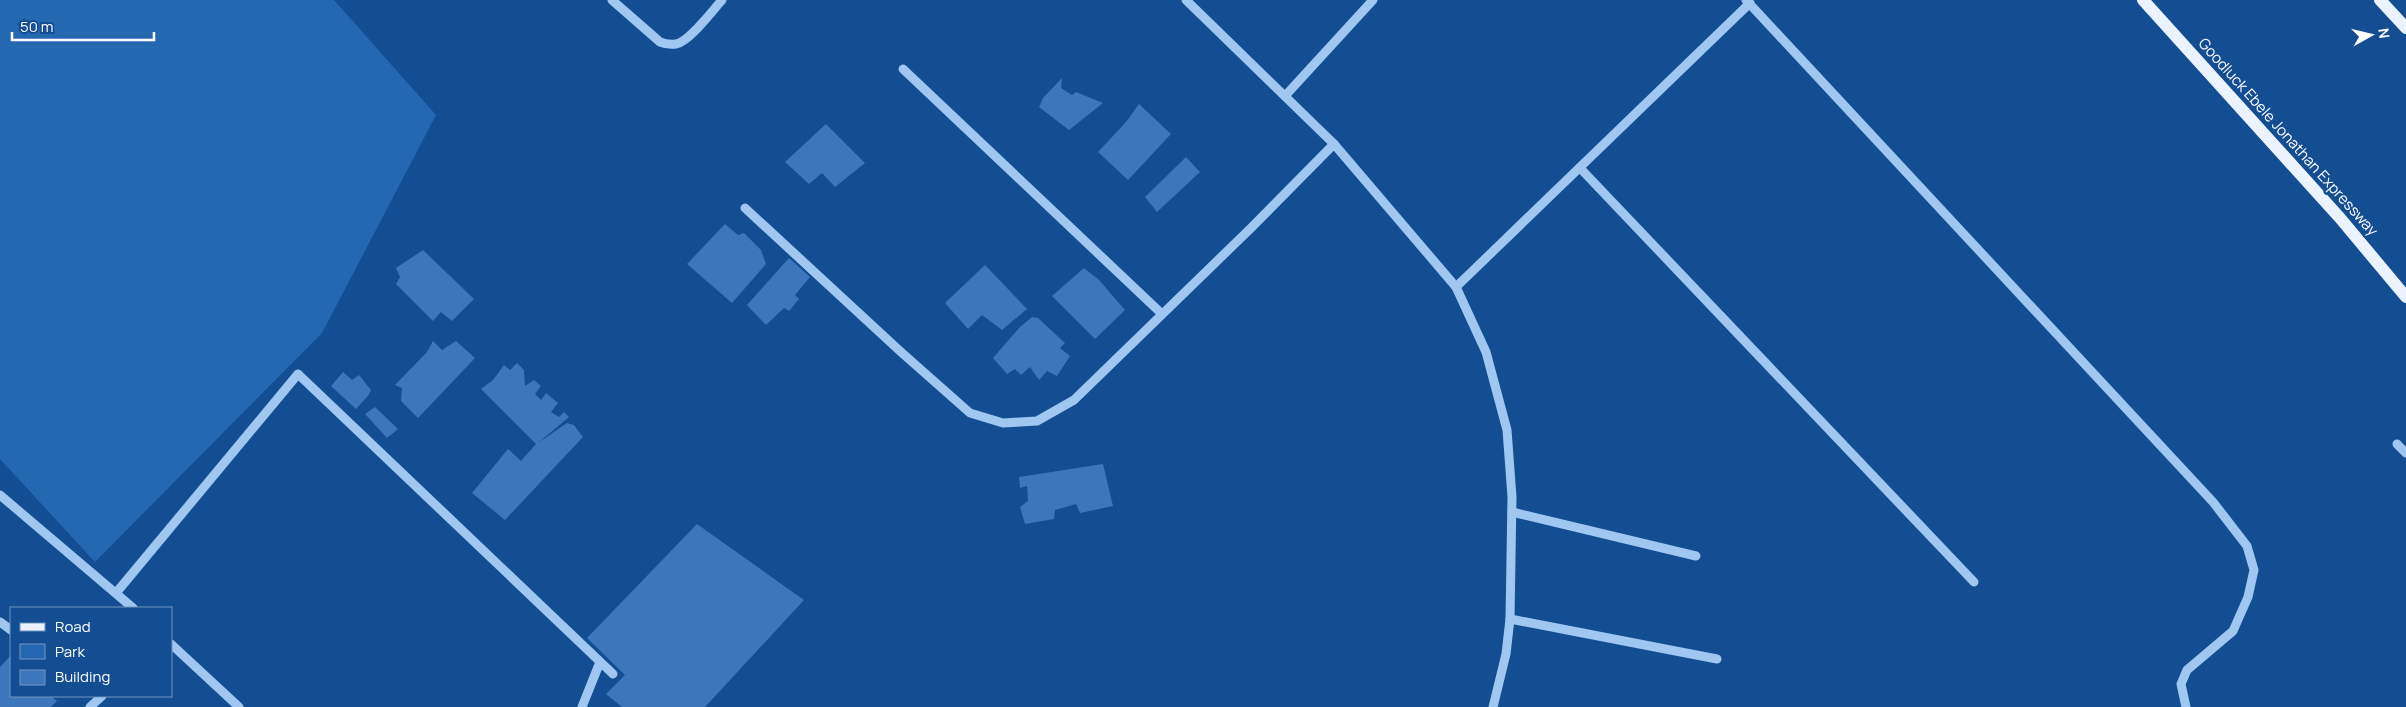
<svg xmlns="http://www.w3.org/2000/svg" width="2406" height="707" font-family="Manrope,sans-serif">
	<style>
		.green { fill: #2468b1 }
		.building { fill: #3b77ba }
		.lines { fill: none; stroke-linecap: round; stroke-linejoin: round }
		.minor { stroke: #9fc7f2; stroke-width: 9 }
		.major { stroke: #eaf3ff; stroke-width: 12 }
		.labels { text-anchor: middle; stroke-width: 4.5; stroke-linejoin: round; paint-order: stroke }
		.street-label { font-size: 15px; fill: #fff; stroke: #134e92 }
	</style>
	<rect width="100%" height="100%" fill="#134e92"/>
	<path class="green" d="M0,0H334L436,115L322,333L95,562L0,459Z"/>
	<g class="building">
		<path d="M1062,78L1061,88L1072,95L1076,92L1103,103L1069,130L1039,107L1043,98Z"/>
		<path d="M1139,104L1171,134L1128,180L1098,152L1126,122Z"/>
		<path d="M826,124L865,163L835,187L822,173L809,184L785,162Z"/>
		<path d="M1186,157L1200,172L1157,212L1145,197Z"/>
		<path d="M725,224L738,235L744,233L761,250L766,264L732,303L687,264Z"/>
		<path d="M423,250L474,299L452,321L441,312L433,321L396,284L400,277L396,268Z"/>
		<path d="M789,258L810,277L795,295L799,299L789,311L784,308L766,325L747,305Z"/>
		<path d="M985,265L1027,309L1002,330L982,315L968,329L945,303Z"/>
		<path d="M1084,268L1099,280L1125,310L1095,339L1052,296Z"/>
		<path d="M1032,317L1038,318L1065,343L1060,348L1070,356L1057,376L1047,371L1039,380L1030,367L1021,375L1015,369L1007,374L993,358L1020,327Z"/>
		<path d="M433,341L442,350L456,341L475,358L418,418L401,401L402,388L395,385L427,352Z"/>
		<path d="M517,363L524,370L525,386L534,380L541,386L535,394L541,400L546,393L558,403L551,412L559,417L564,412L569,417L538,443L567,423L574,425L583,437L505,520L472,493L508,449L521,461L536,444L481,389L493,380L504,365L510,370Z"/>
		<path d="M343,372L352,380L359,375L371,390L368,396L356,409L331,386Z"/>
		<path d="M375,407L398,429L387,438L365,414Z"/>
		<path d="M1103,464L1113,506L1080,513L1076,504L1055,510L1054,519L1025,524L1020,507L1028,501L1027,486L1020,488L1019,477Z"/>
		<path d="M697,524L804,600L705,707H622L606,694L625,675L587,638Z"/>
		<path d="M11,655V696H51L57,701L51,707H0V667Z"/>
	</g>
	<g class="lines">
		<g class="minor">
			<path d="M612,0L660,42C665,44 670,45 676,44C689,42 712,11 722,0"/>
			<path d="M1186,0L1334,144L1456,287L1486,352L1507,430L1512,497L1510,619L1506,654L1493,707"/>
			<path d="M1746,0L2213,502L2247,546L2254,570L2248,597L2233,631L2187,670L2181,684L2186,707"/>
			<path d="M903,69L1162,314"/>
			<path d="M1285,96L1373,0"/>
			<path d="M1580,168L1974,582"/>
			<path d="M745,208L901,352L970,413L1003,423L1037,421L1074,400L1251,228L1334,144"/>
			<path d="M1456,287L1750,3"/>
			<path d="M2397,444L2406,453"/>
			<path d="M0,495L133,608"/>
			<path d="M1512,512L1696,556"/>
			<path d="M116,593L298,374L613,674"/>
			<path d="M1510,619L1717,659"/>
			<path d="M0,622L11,630"/>
			<path d="M171,644L239,707"/>
			<path d="M90,707L102,696"/>
			<path d="M582,707L600,662"/>
		</g>
		<g class="major">
			<path d="M2143,0L2340,218L2406,297"/>
			<path d="M2380,0L2406,28"/>
		</g>
	</g>
	<g class="labels">
		<g class="street-label">
			<text transform="translate(2288 137) rotate(48)" y="5">Goodluck Ebele Jonathan Expressway</text>
		</g>
	</g>
	<rect x="10" y="607" width="162" height="90" fill="#134e92" stroke="#7195be"/>
	<rect x="20" y="623" width="25" height="8" fill="#eaf3ff" stroke="#7195be"/>
	<text x="55" y="632" font-size="15" fill="#ffffff">Road</text>
	<rect x="20" y="644" width="25" height="15" fill="#2468b1" stroke="#7195be"/>
	<text x="55" y="657" font-size="15" fill="#ffffff">Park</text>
	<rect x="20" y="670" width="25" height="15" fill="#3b77ba" stroke="#7195be"/>
	<text x="55" y="682" font-size="15" fill="#ffffff">Building</text>
	<g transform="translate(2371 35) rotate(82)" stroke="#134e92" stroke-width="4" paint-order="stroke">
	<path d="M0-4L9 19L0 12L-9 19Z" fill="#ffffff"/>
	<text y="-8" font-size="14" font-weight="bold" text-anchor="middle" fill="#ffffff">N</text>
	</g>
	<path d="M12 32v8h142v-8" fill="none" stroke="#ffffff" stroke-width="2.5"/>
	<text x="20" y="32" font-size="15" fill="#ffffff" stroke="#134e92" stroke-width="4" paint-order="stroke">50 m</text>
</svg>
